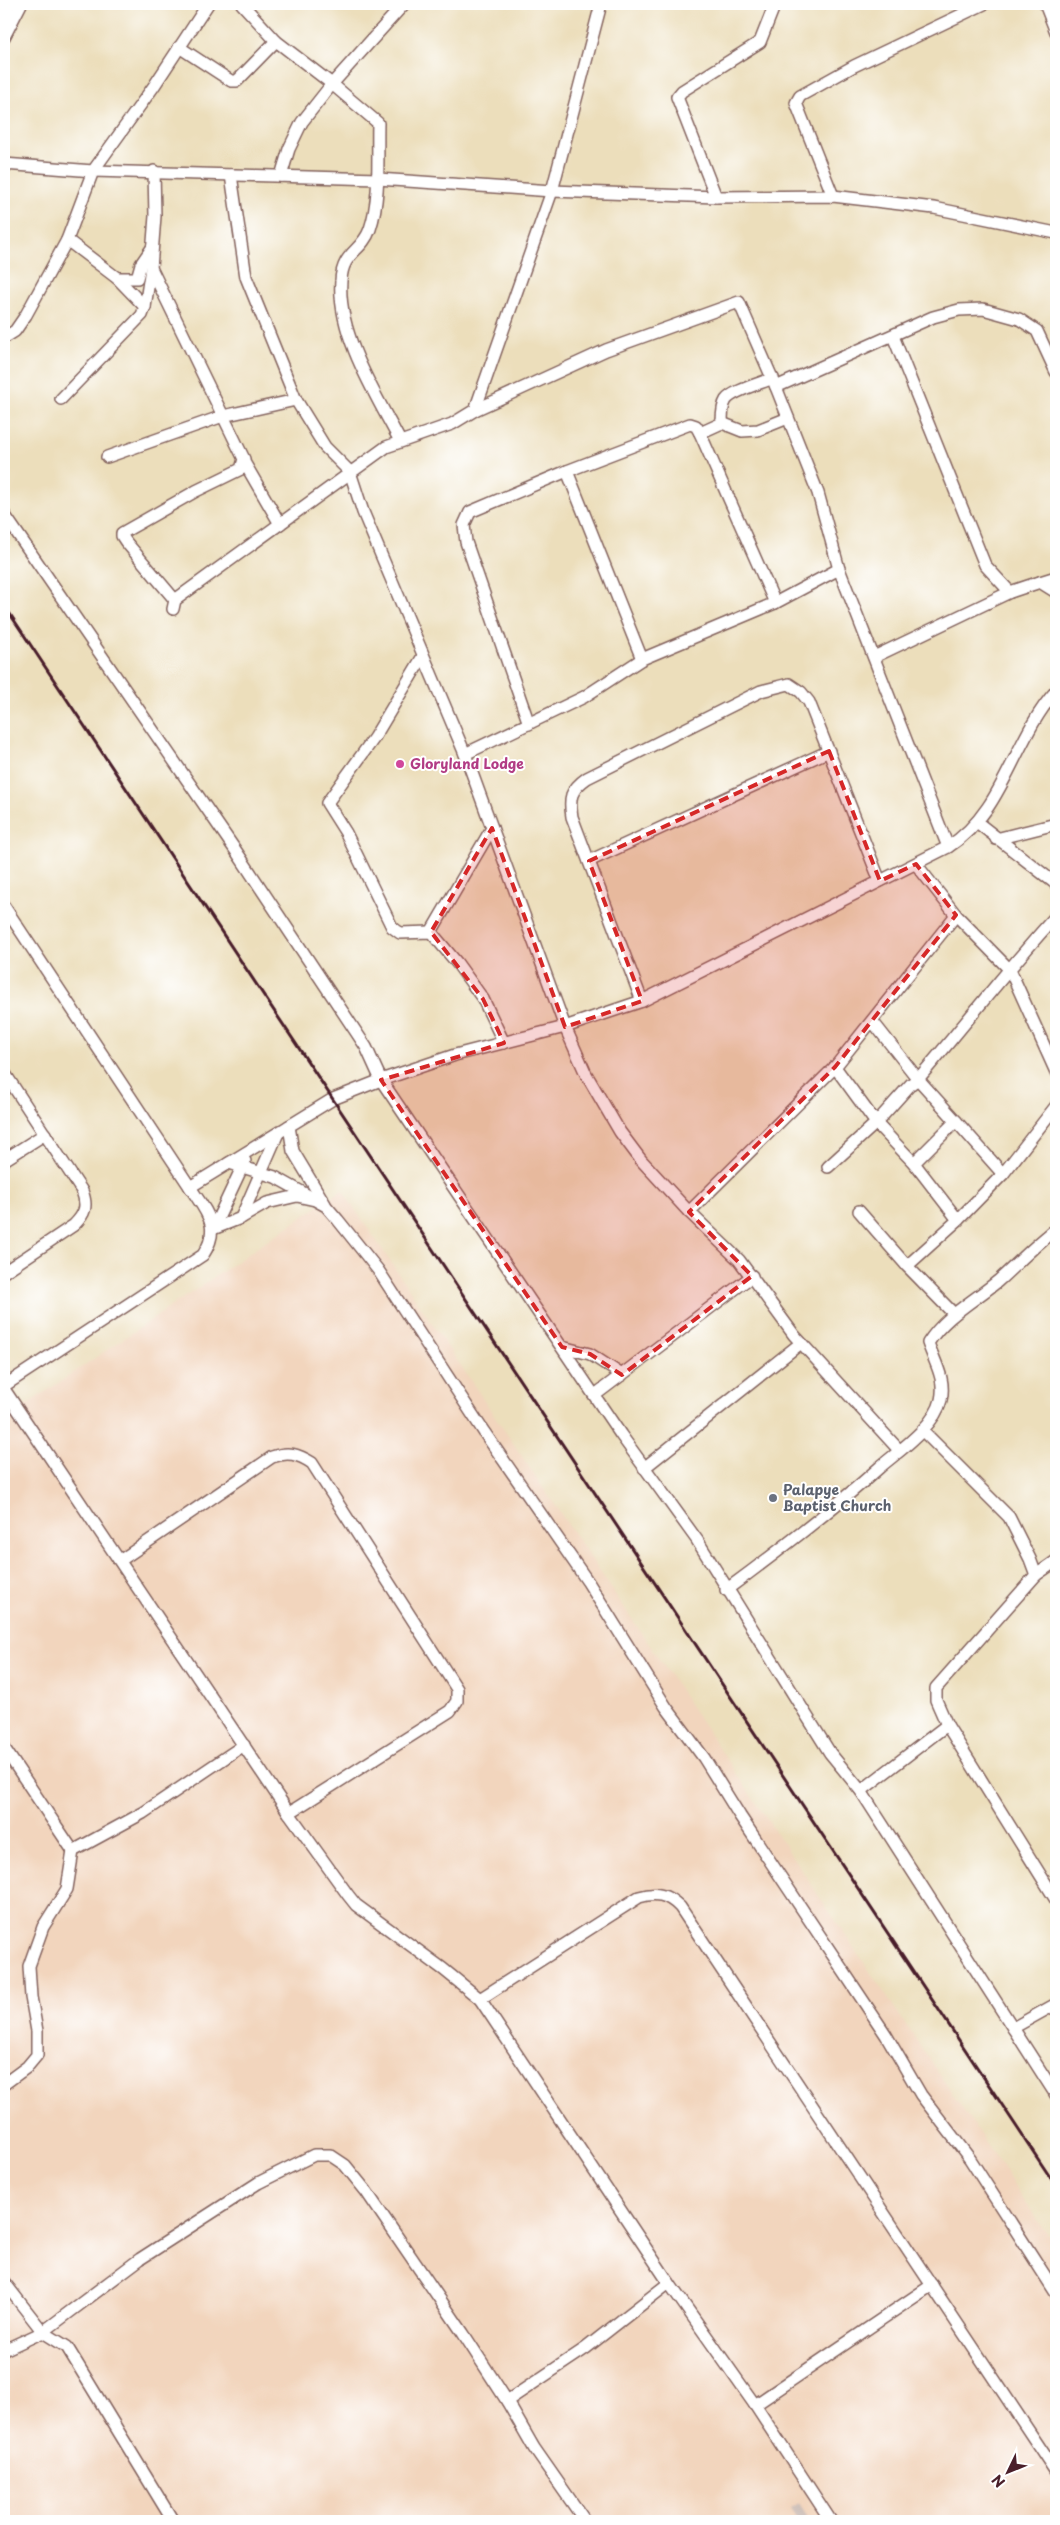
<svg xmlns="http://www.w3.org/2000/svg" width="1060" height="2525" font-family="'Playpen Sans',sans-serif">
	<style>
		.built { fill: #f2d5bd }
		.industrial { fill: #cfc1ba }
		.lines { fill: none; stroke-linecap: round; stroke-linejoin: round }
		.minor-casing { stroke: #83625d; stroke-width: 14 }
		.minor { stroke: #fff; stroke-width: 11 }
		.rail { stroke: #4a1f2b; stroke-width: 3 }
		.marked { fill: #d62828; fill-opacity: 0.2; stroke: #d62828; stroke-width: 4; stroke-dasharray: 10 6; stroke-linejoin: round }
		.hotel-dot { fill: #d1479c; stroke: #fff; stroke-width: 2 }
		.worship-dot { fill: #6b7280; stroke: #fff; stroke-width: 2 }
		.labels { text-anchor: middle; stroke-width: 4; stroke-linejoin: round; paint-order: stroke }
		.hotel-label { font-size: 14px; font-weight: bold; fill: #b23c85; stroke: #fff; text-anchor: start }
		.worship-label { font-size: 14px; font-weight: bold; fill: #5b616d; stroke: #fff; text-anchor: start }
	</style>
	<rect width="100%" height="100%" fill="#fff"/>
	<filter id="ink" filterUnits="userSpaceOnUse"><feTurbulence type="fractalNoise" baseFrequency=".02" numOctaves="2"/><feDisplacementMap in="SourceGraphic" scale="10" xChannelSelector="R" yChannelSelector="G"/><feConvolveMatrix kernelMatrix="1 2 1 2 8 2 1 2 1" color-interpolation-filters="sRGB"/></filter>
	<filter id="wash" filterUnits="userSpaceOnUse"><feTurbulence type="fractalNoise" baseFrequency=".0096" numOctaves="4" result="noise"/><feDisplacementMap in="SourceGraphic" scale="20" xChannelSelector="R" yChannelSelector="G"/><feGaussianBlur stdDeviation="1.12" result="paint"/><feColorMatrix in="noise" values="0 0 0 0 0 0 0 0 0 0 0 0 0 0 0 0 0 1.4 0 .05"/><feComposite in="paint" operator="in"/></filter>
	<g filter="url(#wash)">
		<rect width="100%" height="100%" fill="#ecdebb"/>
		<path class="built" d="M342,1190L1056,2247V2521H4V1420Z"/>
		<path class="industrial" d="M798,2504L809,2521H798L790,2509Z"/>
	</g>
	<g filter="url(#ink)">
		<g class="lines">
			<g class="minor-casing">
				<g id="minor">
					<path d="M242,4L276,41L332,84L378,123C377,158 381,196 370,229C362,252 342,252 341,281C337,334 376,395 400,441"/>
					<path d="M1045,4L1056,32"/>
					<path d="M4,7L14,15"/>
					<path d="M4,37L21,4"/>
					<path d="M179,47L231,81H237L276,41"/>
					<path d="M4,164L93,171L378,179L552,191L716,197L833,196L934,208L1056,233"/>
					<path d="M154,171L155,216L151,268L244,459L241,469L196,491L122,533V536L126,542L175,600"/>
					<path d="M231,175L246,277L296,400L325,447L350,472L363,512L465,754L565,1027L586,1074L620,1132L641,1160L689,1212L739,1260L794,1335L899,1450"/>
					<path d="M281,176L289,149L302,122L332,84L404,4"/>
					<path d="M833,196L796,103L800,96L854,66L984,4"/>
					<path d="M716,197L677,97L682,91L760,42L775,4"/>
					<path d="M67,240L117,278H137L141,264L152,248"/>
					<path d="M117,278L145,307"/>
					<path d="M4,334L7,336L15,331L26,315L67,240L93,171L154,86L208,4"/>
					<path d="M893,336L985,565L1010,592"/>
					<path d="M776,387L933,317L959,310L983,309L1019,319L1037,331L1056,372"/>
					<path d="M61,399L142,315L145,307L151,268"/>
					<path d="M475,410L552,191L601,4"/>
					<path d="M722,423C722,416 722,406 726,400C732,391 762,383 773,378"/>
					<path d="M700,433L722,423L742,431L758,430L788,418"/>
					<path d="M107,457L223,416L296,400"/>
					<path d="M244,462L280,524"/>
					<path d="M567,471L642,659"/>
					<path d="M4,514L236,851L366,1047L381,1080L621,1435L697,1540L830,1753L861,1791L1056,2095"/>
					<path d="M1040,582L1056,577"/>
					<path d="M173,609L175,600L386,447L452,424L475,410L606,350L739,302L776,387L818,493L839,569L948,847"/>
					<path d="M423,656L374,738L327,803L346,833L392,927L400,933L431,932L457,963L483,999L504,1043"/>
					<path d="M874,657L1010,592L1040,582L1056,592"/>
					<path d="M529,724L466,542L464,525L470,512L567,471L690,424L696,426L700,433L775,603"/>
					<path d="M465,754L584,697L642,659L775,603L839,569"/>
					<path d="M978,823L1056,884"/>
					<path d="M996,839L1056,824"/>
					<path d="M589,861L829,751"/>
					<path d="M916,864L956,915L1010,970L1056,1072"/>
					<path d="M4,906L190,1187C206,1212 222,1226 203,1255L4,1386"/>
					<path d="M431,932L492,828"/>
					<path d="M642,1001L572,817C569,798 570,790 587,778L761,691L789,684L801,692L809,702L880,881"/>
					<path d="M873,1022L918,1079L956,1121L914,1163"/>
					<path d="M835,1067L876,1123L914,1163L958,1220L907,1266L954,1314"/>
					<path d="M4,1072L82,1191C88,1206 85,1214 74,1225L4,1272"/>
					<path d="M956,1121L1003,1174"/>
					<path d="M289,1126L293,1151L325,1204"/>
					<path d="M4,1160L45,1134"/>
					<path d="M229,1163L275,1177L309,1196"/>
					<path d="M828,1167L876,1123L911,1084L918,1079C965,1025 1008,968 1056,916"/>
					<path d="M190,1187L333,1099L381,1080L455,1055L565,1027L642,1001L948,847C1005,811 1013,739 1056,691"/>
					<path d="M859,1211L907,1266"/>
					<path d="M689,1212L835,1067L956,915"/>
					<path d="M241,1218L278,1133"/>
					<path d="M958,1220L1003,1174L1056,1106"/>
					<path d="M213,1229L241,1218L267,1203L297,1196L315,1200L326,1206L338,1220L378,1270L484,1432L588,1582L666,1707L704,1758L740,1816L886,2035L921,2095L970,2159L1056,2293"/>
					<path d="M213,1229L245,1161"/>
					<path d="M562,1347L590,1354L622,1375"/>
					<path d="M4,1389L289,1813L348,1895L356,1905L443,1969L480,1999L669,2283L755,2405L831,2521"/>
					<path d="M595,1395L752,1276"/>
					<path d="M923,1431L1009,1517L1030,1559L1036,1575"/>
					<path d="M644,1468L801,1343"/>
					<path d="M121,1560L272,1457C288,1451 298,1454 312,1463L457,1689V1701L450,1711L289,1813"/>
					<path d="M1056,1561L1036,1575L936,1688V1700L947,1725L1056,1900"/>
					<path d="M726,1590C779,1551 831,1511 880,1467C900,1450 935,1426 941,1400C946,1379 935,1363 928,1343C945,1316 974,1301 998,1281C1017,1264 1035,1245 1056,1229"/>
					<path d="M4,1748L73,1851"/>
					<path d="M861,1791L947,1725"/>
					<path d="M480,1999L639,1897C656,1892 667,1894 680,1907L1056,2472"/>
					<path d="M1013,2028L1056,2004"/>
					<path d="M4,2084L27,2067L37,2055V2031L31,1997L29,1966L43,1927L67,1889L73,1851L143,1813L244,1745"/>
					<path d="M4,2282L43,2332L67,2347L173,2521"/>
					<path d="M4,2350L43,2332L140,2259L258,2183L314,2155H330L345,2165L366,2191L463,2333L507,2401L534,2448L585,2521"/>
					<path d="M507,2401L586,2348L669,2283"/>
					<path d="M755,2405L932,2285"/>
				</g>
			</g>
			<use href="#minor" class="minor"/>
			<path class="rail" d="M4,605L1056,2186"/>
		</g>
	</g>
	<path class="marked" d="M829,751L880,881L916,864L956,915L835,1067L689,1212L752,1276L622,1375L590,1354L562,1347L381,1080L504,1043L483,999L431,932L492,828L565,1027L642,1001L589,861Z"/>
	<circle class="hotel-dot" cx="400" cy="764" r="5"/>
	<circle class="worship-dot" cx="773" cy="1498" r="5"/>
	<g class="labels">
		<g class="hotel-label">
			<text x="410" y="769">Gloryland Lodge</text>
		</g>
		<g class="worship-label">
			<text x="783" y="1495">Palapye<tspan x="783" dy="16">Baptist Church</tspan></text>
		</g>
	</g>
	<rect width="1060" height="2525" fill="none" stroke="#fff" stroke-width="20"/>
	<g transform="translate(1008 2472) rotate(227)" stroke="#ffffff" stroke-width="4" paint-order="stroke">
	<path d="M0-4L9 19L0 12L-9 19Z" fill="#4a1f2b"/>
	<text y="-8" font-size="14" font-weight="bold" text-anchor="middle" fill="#4a1f2b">N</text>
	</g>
</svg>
